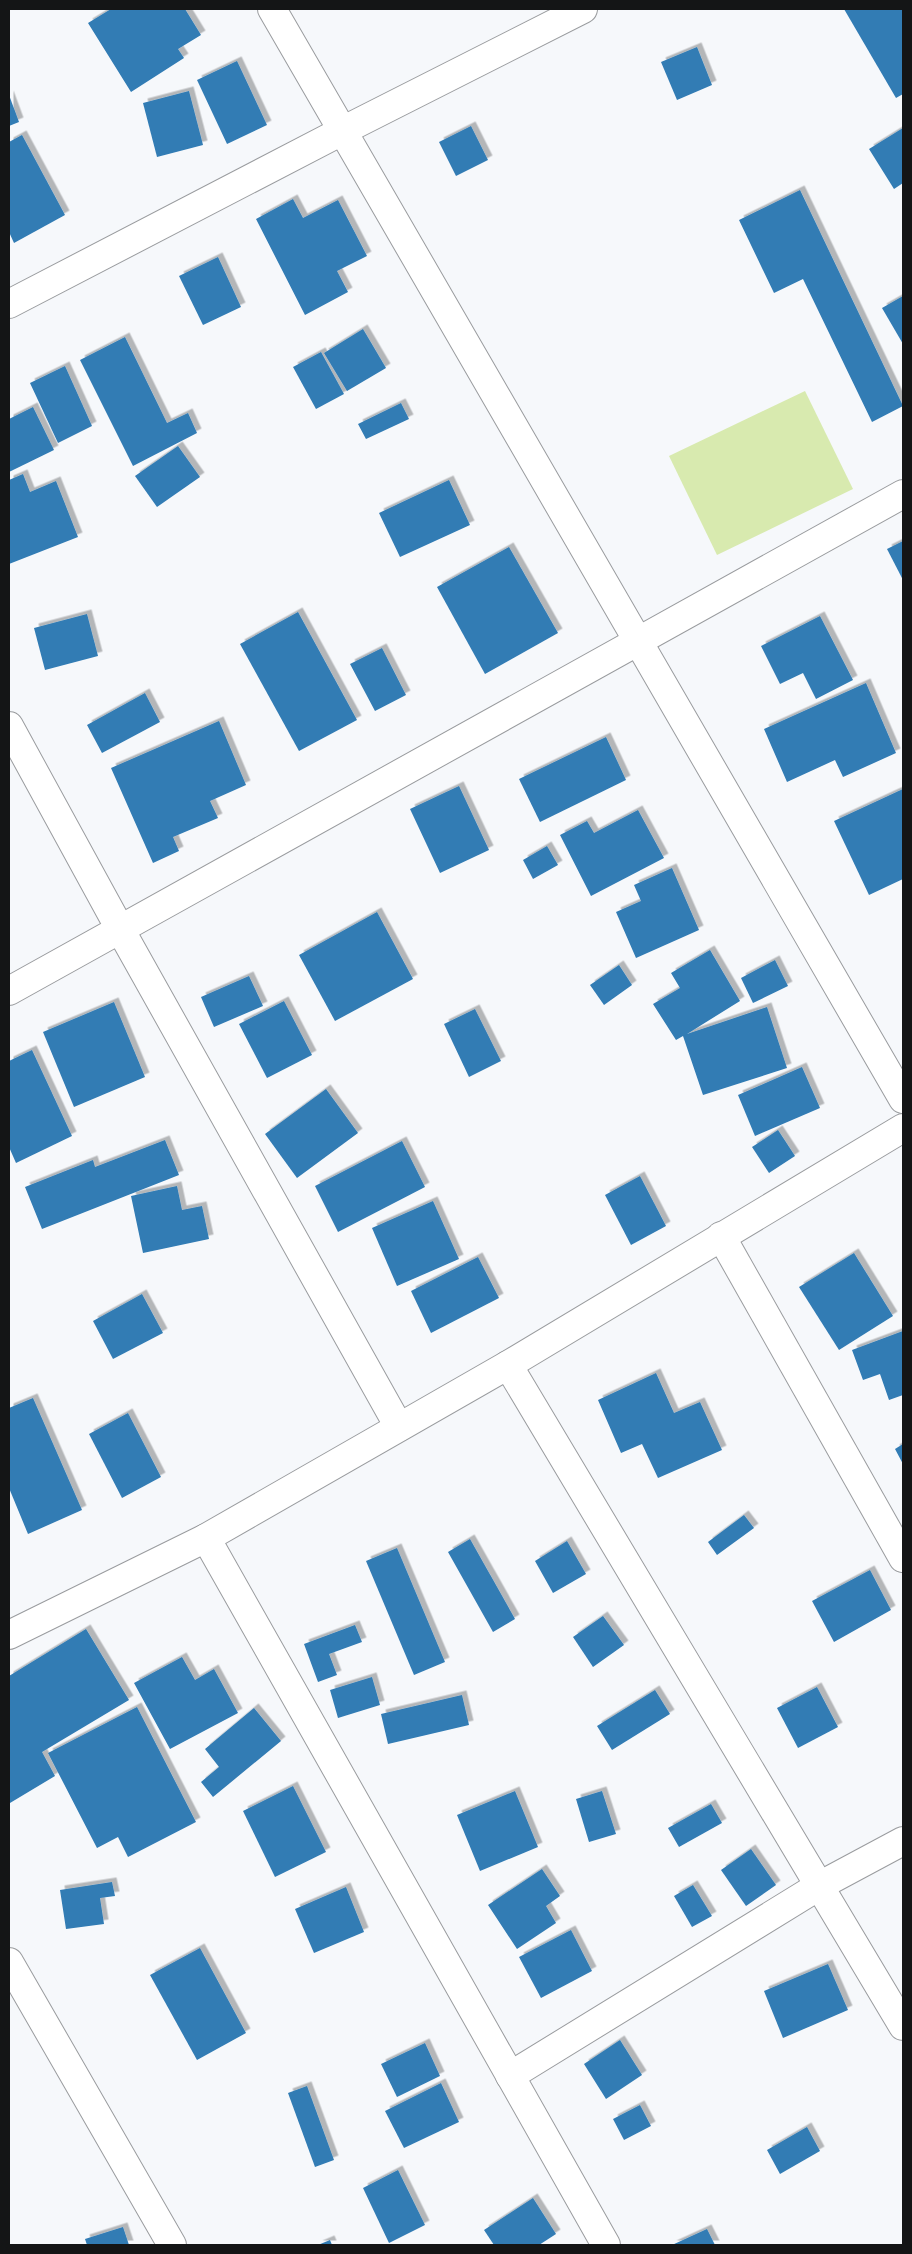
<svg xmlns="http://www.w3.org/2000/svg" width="912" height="2254" font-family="'Libre Baskerville',serif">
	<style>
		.green { fill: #d8eaaf }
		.building { fill: #307bb4; filter: url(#shadow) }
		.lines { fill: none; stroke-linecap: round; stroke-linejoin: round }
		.minor-casing { stroke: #9a9c9f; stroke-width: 30 }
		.minor { stroke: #fff; stroke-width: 28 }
	</style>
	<defs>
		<filter id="shadow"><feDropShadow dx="4.5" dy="-4.5" stdDeviation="0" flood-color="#0004"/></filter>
	</defs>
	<rect width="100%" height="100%" fill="#f6f8fb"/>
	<path class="green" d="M805,391L853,489L717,555L669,456Z"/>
	<g class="building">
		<path d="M111,9H185L201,35L178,49L184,58L131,92L88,23Z"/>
		<path d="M844,9H903V94L896,98Z"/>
		<path d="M697,47L712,85L677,100L661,62Z"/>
		<path d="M237,61L267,125L227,144L197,80Z"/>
		<path d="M189,91L203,145L157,157L143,103Z"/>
		<path d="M9,95L19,122L9,126Z"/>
		<path d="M471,126L488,160L456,176L439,142Z"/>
		<path d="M903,128V183L894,189L869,149Z"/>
		<path d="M22,135L65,215L14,243L9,232V142Z"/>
		<path d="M800,190L903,406L872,422L803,279L774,293L739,220Z"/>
		<path d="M293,199L303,218L338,200L367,256L337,271L348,292L305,315L256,219Z"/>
		<path d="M218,257L241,307L203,325L179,276Z"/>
		<path d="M903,296V344L882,308Z"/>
		<path d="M363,329L386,368L347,391L324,353Z"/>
		<path d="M125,337L167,423L188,413L197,433L133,466L80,360Z"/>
		<path d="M321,352L344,394L316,409L293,367Z"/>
		<path d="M65,366L92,426L58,443L30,383Z"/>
		<path d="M401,403L409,419L366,439L358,424Z"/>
		<path d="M33,407L54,450L9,472V419Z"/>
		<path d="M178,446L200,477L157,507L135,476Z"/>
		<path d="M23,474L30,492L56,481L78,537L9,564V480Z"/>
		<path d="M449,480L470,525L400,557L379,513Z"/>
		<path d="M903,541V580L887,549Z"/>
		<path d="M509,547L558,633L485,674L437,587Z"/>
		<path d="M298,612L357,720L299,751L240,644Z"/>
		<path d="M87,614L98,656L45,670L34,628Z"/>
		<path d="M820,616L853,680L816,699L803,673L780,684L761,646Z"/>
		<path d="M382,648L406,695L375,711L350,664Z"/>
		<path d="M866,683L896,753L843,777L835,760L787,782L764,729Z"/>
		<path d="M145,693L160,722L102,753L87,725Z"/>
		<path d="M219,721L246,785L210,801L218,818L173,837L179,851L153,863L111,768Z"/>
		<path d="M606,737L626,780L540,822L519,779Z"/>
		<path d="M459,786L489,850L440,873L410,809Z"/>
		<path d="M903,789V879L869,895L834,821Z"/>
		<path d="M638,810L664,858L591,896L560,835L587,821L594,833Z"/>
		<path d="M547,846L558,865L533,879L523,860Z"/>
		<path d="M672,868L699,930L636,958L616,912L641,901L634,885Z"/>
		<path d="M377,912L413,979L335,1021L299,955Z"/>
		<path d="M710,950L740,1001L687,1034L767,1007L787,1068L703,1095L683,1036L676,1040L653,1004L680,988L671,973Z"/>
		<path d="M775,960L788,986L753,1003L741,978Z"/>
		<path d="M619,965L632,985L604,1005L590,985Z"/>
		<path d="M249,976L263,1006L214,1027L201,997Z"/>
		<path d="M284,1001L312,1055L267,1078L239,1024Z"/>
		<path d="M114,1002L145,1077L74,1107L43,1032Z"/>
		<path d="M475,1009L501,1061L469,1077L444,1024Z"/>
		<path d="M32,1050L72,1136L16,1163L9,1147V1061Z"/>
		<path d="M802,1067L820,1108L755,1136L738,1095Z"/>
		<path d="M326,1089L358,1133L297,1178L265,1134Z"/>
		<path d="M778,1130L795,1156L769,1173L752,1147Z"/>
		<path d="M165,1140L179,1175L42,1229L25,1187L93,1160L95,1167Z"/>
		<path d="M402,1141L425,1187L338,1232L315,1186Z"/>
		<path d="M640,1176L666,1226L631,1245L605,1195Z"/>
		<path d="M177,1186L182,1210L202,1206L209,1239L143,1253L131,1196Z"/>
		<path d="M433,1201L459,1259L397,1286L372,1228Z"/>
		<path d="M854,1253L893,1316L839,1350L799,1287Z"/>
		<path d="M478,1257L499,1298L431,1333L411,1291Z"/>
		<path d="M142,1294L163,1333L113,1359L93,1321Z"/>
		<path d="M903,1331V1395L889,1400L880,1374L863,1380L852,1350Z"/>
		<path d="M656,1373L674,1413L700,1402L722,1450L658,1478L642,1444L621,1453L598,1400Z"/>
		<path d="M33,1398L82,1510L28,1534L9,1488V1408Z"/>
		<path d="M128,1413L161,1477L122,1498L89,1434Z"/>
		<path d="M903,1444V1464L895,1449Z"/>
		<path d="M744,1515L754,1528L717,1555L708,1542Z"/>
		<path d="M470,1539L515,1619L493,1632L448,1552Z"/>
		<path d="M567,1541L586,1574L553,1593L535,1561Z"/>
		<path d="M397,1548L445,1662L414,1675L366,1561Z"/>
		<path d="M870,1570L891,1610L834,1642L812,1601Z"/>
		<path d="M603,1616L624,1645L593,1667L573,1637Z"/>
		<path d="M355,1625L362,1642L329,1654L337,1675L318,1682L304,1644Z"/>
		<path d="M86,1629L129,1700L42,1752L55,1776L10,1803L9,1676Z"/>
		<path d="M182,1657L195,1680L214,1669L238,1713L170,1749L134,1683Z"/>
		<path d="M372,1677L380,1705L338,1718L330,1690Z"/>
		<path d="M817,1687L838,1727L798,1748L777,1708Z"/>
		<path d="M655,1690L670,1714L612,1750L597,1726Z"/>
		<path d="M462,1695L469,1725L388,1744L381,1714Z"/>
		<path d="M137,1707L196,1822L128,1857L118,1837L97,1848L48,1753Z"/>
		<path d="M254,1708L281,1741L213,1797L201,1782L219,1767L205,1749Z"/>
		<path d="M293,1786L326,1852L275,1877L243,1811Z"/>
		<path d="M515,1791L538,1847L480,1871L457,1815Z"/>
		<path d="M602,1791L616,1834L589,1842L576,1799Z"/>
		<path d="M711,1804L722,1823L679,1847L668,1828Z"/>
		<path d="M751,1849L776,1885L746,1906L721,1870Z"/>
		<path d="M542,1869L560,1896L546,1906L556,1923L517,1949L488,1905Z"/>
		<path d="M112,1882L115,1896L100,1898L104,1924L66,1929L60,1890Z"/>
		<path d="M693,1885L712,1916L692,1927L674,1896Z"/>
		<path d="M346,1887L364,1932L314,1953L295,1909Z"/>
		<path d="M571,1930L592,1971L541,1998L519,1957Z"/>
		<path d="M200,1948L246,2033L197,2060L150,1975Z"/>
		<path d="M828,1964L848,2010L783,2038L764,1991Z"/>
		<path d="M620,2040L642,2075L606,2099L584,2064Z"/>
		<path d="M425,2043L440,2076L397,2097L381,2064Z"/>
		<path d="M441,2083L459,2122L404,2148L385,2111Z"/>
		<path d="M307,2086L334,2160L315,2167L288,2093Z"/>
		<path d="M640,2105L651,2126L624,2140L613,2119Z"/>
		<path d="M807,2127L820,2151L780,2174L767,2150Z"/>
		<path d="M398,2170L425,2225L389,2243L363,2188Z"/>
		<path d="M533,2198L556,2234L539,2245H494L484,2230Z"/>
		<path d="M123,2227L129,2245H87L85,2239Z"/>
		<path d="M707,2229L715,2245H672Z"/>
		<path d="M330,2240L332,2245H318Z"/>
	</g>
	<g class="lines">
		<g class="minor-casing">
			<g id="minor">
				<path d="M272,9L903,1099"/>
				<path d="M9,304L344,130L583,9"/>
				<path d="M9,726L120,929L399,1427"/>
				<path d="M9,991L903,494"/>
				<path d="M721,1236L903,1558"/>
				<path d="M508,1365L903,2026"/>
				<path d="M206,1538L606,2245"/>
				<path d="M9,1635L206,1538L508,1365L903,1128"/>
				<path d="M9,1962L172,2245"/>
				<path d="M510,2076L819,1886L903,1841"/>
			</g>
		</g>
		<use href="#minor" class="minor"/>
	</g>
	<rect width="912" height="2254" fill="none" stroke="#141516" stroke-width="20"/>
</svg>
